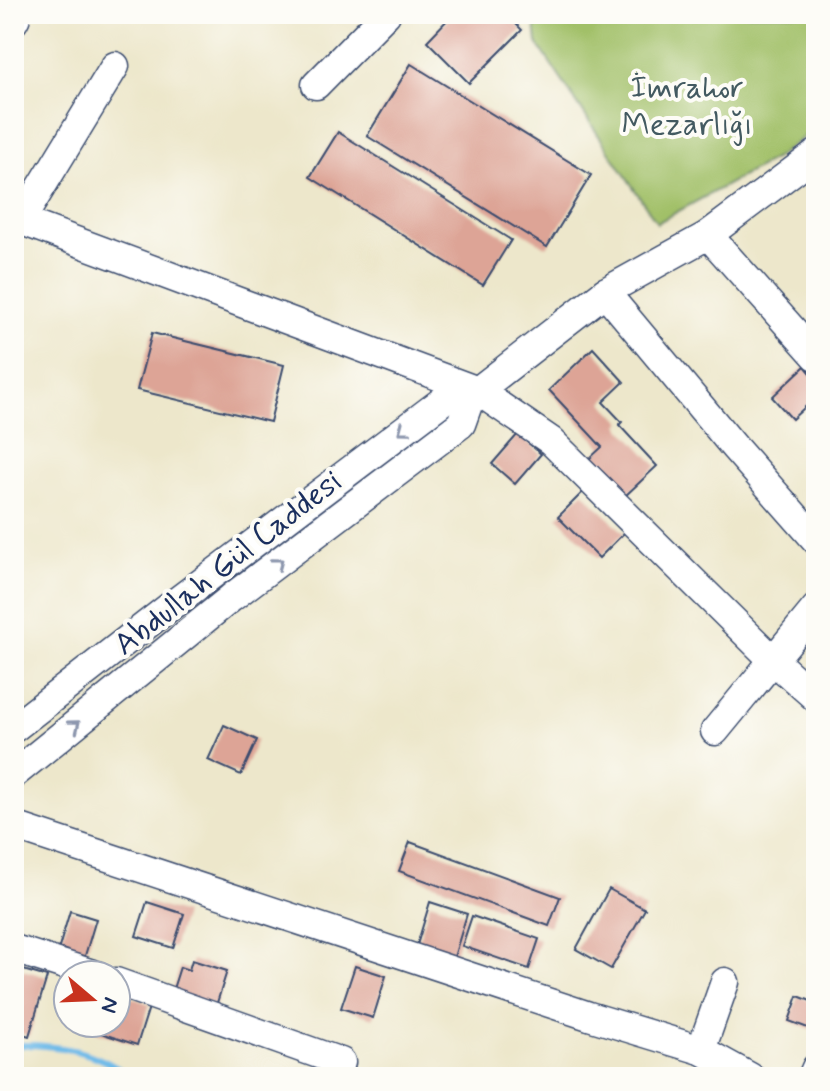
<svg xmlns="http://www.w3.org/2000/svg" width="830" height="1091" font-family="Mynerve,sans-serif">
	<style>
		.green { fill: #a1c068; stroke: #5e7863; stroke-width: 2 }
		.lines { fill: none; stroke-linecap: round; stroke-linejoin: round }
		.stream { stroke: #70bbe9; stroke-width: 6 }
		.building { fill: #dda496 }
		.minor-casing { stroke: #3a4b6e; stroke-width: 31 }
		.minor { stroke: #fff; stroke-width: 28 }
		.oneway { stroke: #8d97ae }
		.labels { text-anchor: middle; stroke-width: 8; stroke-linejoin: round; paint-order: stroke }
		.park-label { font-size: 32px; fill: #435a61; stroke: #fdfcf7 }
		.street-label { font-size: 32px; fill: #1b2f5e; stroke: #fdfcf7 }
	</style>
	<rect width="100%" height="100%" fill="#fdfcf7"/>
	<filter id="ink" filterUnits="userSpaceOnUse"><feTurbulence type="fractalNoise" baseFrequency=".0125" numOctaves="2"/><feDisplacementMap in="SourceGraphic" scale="16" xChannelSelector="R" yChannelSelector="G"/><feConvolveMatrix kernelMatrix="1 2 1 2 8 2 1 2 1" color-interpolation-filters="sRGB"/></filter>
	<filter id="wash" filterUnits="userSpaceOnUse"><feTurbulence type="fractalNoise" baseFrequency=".006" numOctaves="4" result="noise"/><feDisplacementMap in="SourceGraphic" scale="32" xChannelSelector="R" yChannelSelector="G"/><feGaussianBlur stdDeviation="1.8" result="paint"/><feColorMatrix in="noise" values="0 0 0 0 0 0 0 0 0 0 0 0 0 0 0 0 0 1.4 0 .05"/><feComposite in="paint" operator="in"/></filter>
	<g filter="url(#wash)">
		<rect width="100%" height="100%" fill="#ede7cb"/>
		<path class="green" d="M534,14H816V128L774,159L657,223L537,43Z"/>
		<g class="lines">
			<path class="stream" d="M14,1045C56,1044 96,1050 130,1077"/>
		</g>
		<g id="blocks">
			<g class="building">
				<path d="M453,14H506L522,30L469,83L427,41Z"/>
				<path d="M411,64L591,175L547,247L367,136Z"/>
				<path d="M338,132L511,240L483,285L310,177Z"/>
				<path d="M152,333L284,365L270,422L137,390Z"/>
				<path d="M593,348L624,382L603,402L622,422L619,425L657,466L624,497L589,459L602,447L549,390Z"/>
				<path d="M805,366L816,379V397L792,419L772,397Z"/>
				<path d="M518,434L541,454L515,484L492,464Z"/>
				<path d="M583,492L624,533L599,558L558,517Z"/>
				<path d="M224,725L257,740L241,775L208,760Z"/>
				<path d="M410,842L560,897L549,926L399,871Z"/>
				<path d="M609,889L645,909L611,969L576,949Z"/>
				<path d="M147,902L184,914L173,948L136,936Z"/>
				<path d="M430,902L467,914L454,957L417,945Z"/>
				<path d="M70,911L96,919L84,959L58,951Z"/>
				<path d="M472,916L539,939L529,969L462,946Z"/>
				<path d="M192,960L227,971L216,1006L172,992L180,967L189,970Z"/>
				<path d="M355,966L386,976L373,1018L341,1008Z"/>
				<path d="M23,970L47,977L29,1036L14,1031V998Z"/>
				<path d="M127,996L150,1004L137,1045L73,1024L116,1023V1004L124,1007Z"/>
				<path d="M798,996L816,1003V1031L789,1021Z"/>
			</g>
		</g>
	</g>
	<g filter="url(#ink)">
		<use href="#blocks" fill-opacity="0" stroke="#3a4b6e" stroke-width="2"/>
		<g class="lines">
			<g class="minor-casing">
				<g id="minor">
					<path d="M14,15L16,17L14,21"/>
					<path d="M316,85L386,14"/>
					<path d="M14,218L478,391L551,441L772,659L816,698"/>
					<path d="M20,222L115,66"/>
					<path d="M708,235L816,356"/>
					<path d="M605,292L735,448L816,540"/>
					<path d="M14,728L172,605L445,399L471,396L605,292L708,235L816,154"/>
					<path d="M715,731L816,608"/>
					<path d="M14,774L231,598L461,424L471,396"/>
					<path d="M14,826L589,1016L701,1050L750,1077"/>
					<path d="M14,949L96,975"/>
					<path d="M116,982L341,1062"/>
					<path d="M701,1050L725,982"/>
					<path d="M812,1077L816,1068"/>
				</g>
			</g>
			<use href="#minor" class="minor"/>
		</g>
		<defs><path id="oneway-chevron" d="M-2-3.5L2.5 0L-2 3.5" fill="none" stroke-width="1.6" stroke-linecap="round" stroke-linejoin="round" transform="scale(2)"/></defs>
		<g class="oneway">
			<use href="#oneway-chevron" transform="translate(403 430) rotate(143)"/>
			<use href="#oneway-chevron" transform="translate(278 563) rotate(-37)"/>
			<use href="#oneway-chevron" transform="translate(75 725) rotate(-39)"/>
		</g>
	</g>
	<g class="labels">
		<g class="park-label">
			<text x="687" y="97">İmrahor<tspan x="687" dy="37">Mezarlığı</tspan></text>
		</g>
		<g class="street-label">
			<text transform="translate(227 562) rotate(-38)" y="11">Abdullah Gül Caddesi</text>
		</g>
	</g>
	<rect width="830" height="1091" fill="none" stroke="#fdfcf7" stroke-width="48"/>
	<g transform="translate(92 999) rotate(109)"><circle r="38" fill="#fdfcf7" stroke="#a3aaba" stroke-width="2"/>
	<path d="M0-6L14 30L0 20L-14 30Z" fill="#c8321e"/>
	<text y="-12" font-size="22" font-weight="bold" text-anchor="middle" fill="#1b2f5e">N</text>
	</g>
</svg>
